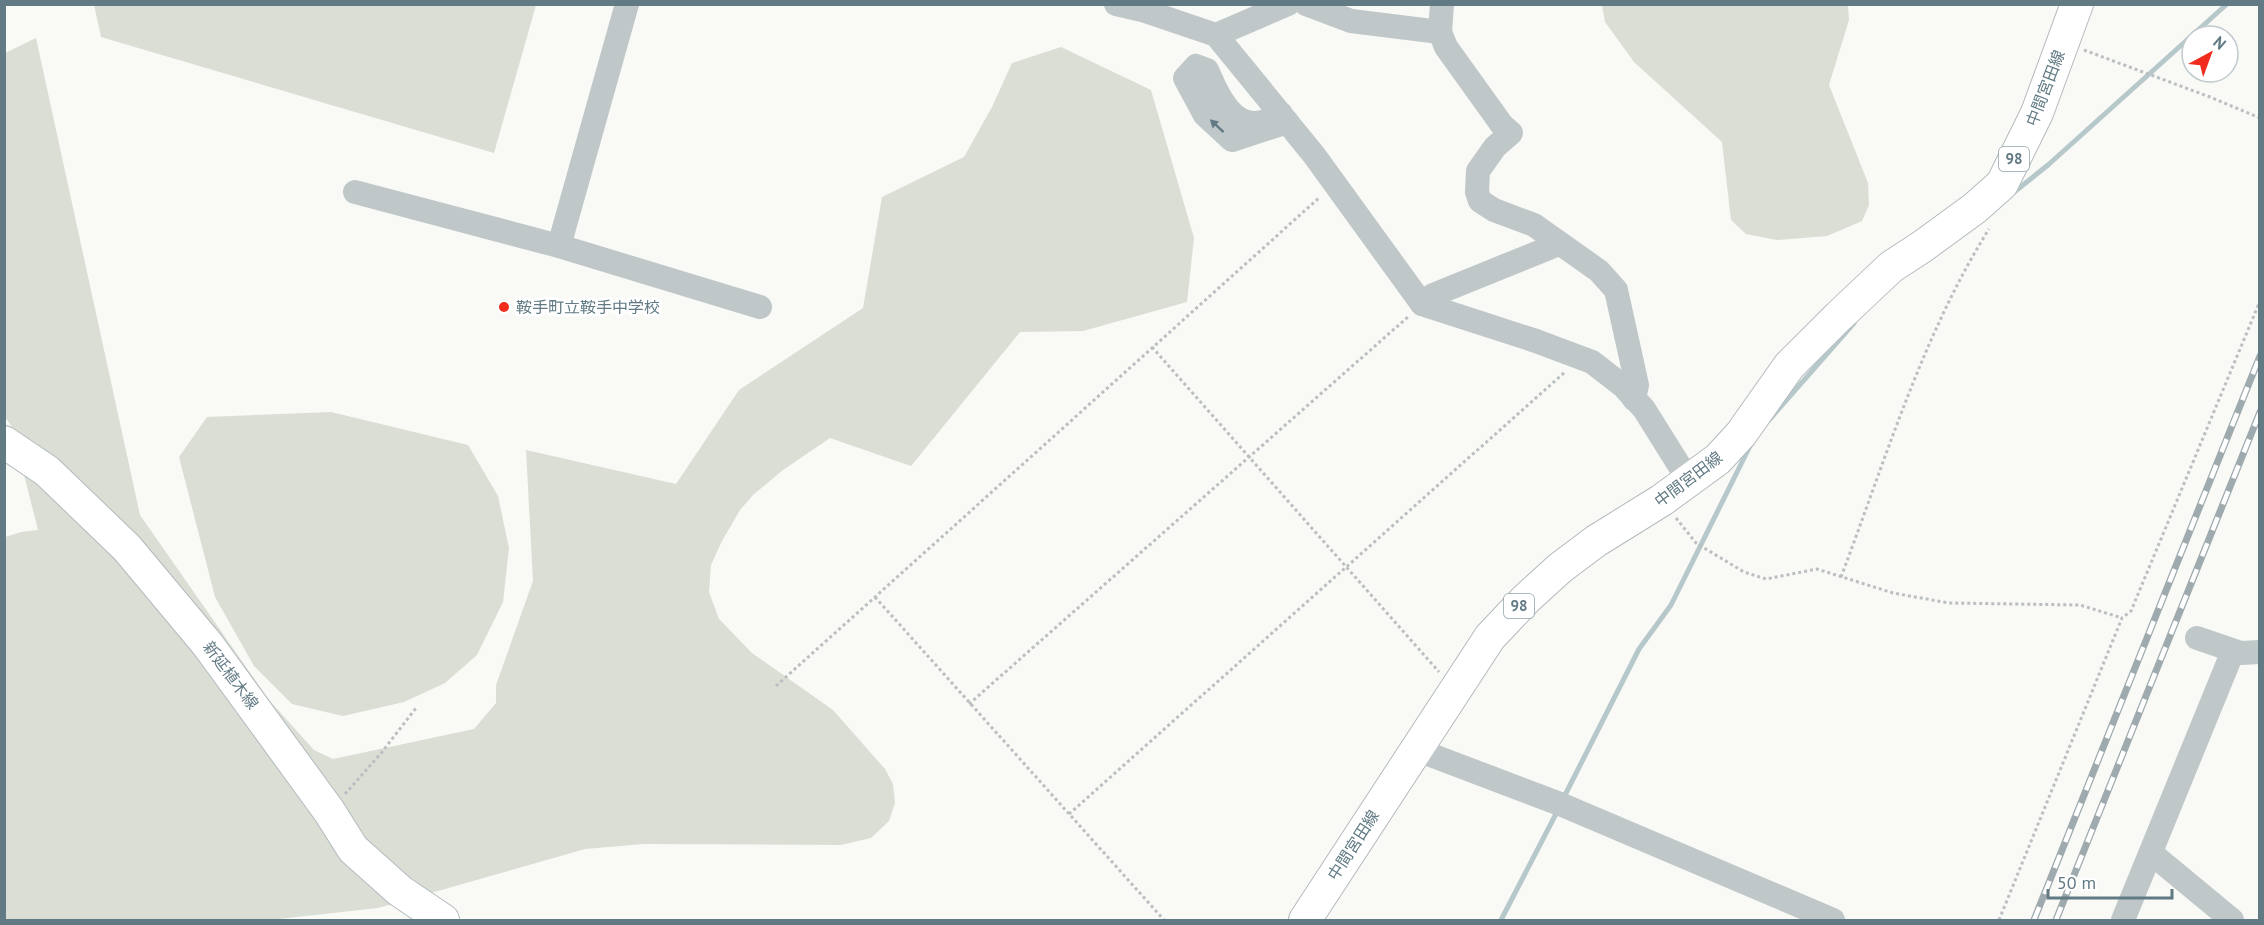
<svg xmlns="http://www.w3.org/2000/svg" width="2264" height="925" font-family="'PT Sans','Noto Sans JP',sans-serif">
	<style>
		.green { fill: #daded5 }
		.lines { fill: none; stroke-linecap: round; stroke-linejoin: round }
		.stream { stroke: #b7c8ca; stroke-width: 5 }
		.major-casing { stroke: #b3bbbe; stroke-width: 34 }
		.path { stroke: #babfc1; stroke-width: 3; stroke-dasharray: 3 3; stroke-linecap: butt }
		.minor { stroke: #bfc7c9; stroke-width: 24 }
		.major { stroke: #fff; stroke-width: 32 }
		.rail-casing { stroke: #9eaaae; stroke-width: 7 }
		.rail { stroke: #fff; stroke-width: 4.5; stroke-dasharray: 14; stroke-linecap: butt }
		.oneway { fill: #617a84 }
		.poi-dot { fill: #f12c1e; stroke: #fff; stroke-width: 2 }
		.labels { text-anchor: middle; stroke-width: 6; stroke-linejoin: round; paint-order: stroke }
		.shield { fill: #fff; stroke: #90a2a9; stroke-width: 1.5 }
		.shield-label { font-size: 15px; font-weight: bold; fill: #617a84 }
		.street-label { font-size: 16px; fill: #617a84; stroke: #fff }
		.poi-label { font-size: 16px; fill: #617a84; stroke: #fff; text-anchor: start }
	</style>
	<rect width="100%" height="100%" fill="#f9f9f6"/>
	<g class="green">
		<path d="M94,5V4L536,5L494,153L101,37Z"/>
		<path d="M1602,5H1848L1849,20L1829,85L1868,183L1869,205L1862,221L1827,236L1777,240L1746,234L1731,220L1722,142L1634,62L1605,22Z"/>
		<path d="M36,38L140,515L269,700L314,750L333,759L474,729L496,703V685L533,581L526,450L676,484L739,390L863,308L882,197L964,157L992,107L1012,63L1061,47L1151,90L1194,238L1187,302L1083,331L1020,332L911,466L830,438L783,470L753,495L740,510L722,541L711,565L709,592L719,619L752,653L833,710L885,769L893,784L895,803L889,821L871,838L841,845L643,844L585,849L378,908L270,920H5V537L21,532L38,530L12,427L5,417V53Z"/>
		<path d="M331,412L468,445L498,496L509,548L503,602L477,655L445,683L404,702L343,716L292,704L254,666L215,597L179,457L207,417Z"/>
	</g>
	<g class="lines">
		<g class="stream">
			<path d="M2013,193L2048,165L2227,4"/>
			<path d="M1769,420L1854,323"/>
			<path d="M1563,799L1639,649L1671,605L1751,444"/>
			<path d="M1501,920L1558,810"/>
		</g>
		<g class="major-casing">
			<g id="major">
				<path d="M4,442L47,471L127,548L208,645L329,811L353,849L400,891L443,920"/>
				<path d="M1305,920L1490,637L1526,599L1560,568L1596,541L1662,500L1718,459L1741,434L1789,366L1839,316L1891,267L1923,246L1975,208L2002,184L2037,113L2077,4"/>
			</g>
		</g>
		<g class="path">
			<path d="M2084,50L2210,97L2260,118"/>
			<path d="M1152,347L1439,672"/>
			<path d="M1676,518L1696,543L1744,572L1766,579L1817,569L1893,593L1949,603L2080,605L2122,618"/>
			<path d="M1841,577C1885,461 1923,334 1989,229"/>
			<path d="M875,597L1164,920"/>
			<path d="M776,686L1320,197"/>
			<path d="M969,704L1409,316"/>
			<path d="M345,794L382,752L416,708"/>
			<path d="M1069,814L1565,372"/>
			<path d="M1999,920L2122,618L2131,611L2260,301"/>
		</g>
		<g class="minor">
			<path d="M1116,4L1142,10L1216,35L1314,155L1422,304L1536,341L1592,362L1623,386L1644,409L1689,481"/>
			<path d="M1306,4L1351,21L1440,32"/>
			<path d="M1442,4L1440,32L1446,47L1502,125L1511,133L1495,147L1478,171L1477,192L1480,201L1494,210L1534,225L1599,271L1616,290L1637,385L1634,399"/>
			<path d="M1216,35L1288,4"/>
			<path d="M1281,114C1238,140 1222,104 1207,70L1196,66L1185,78L1205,115L1232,140L1287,122"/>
			<path d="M355,192L559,246L760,307"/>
			<path d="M559,246L627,4"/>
			<path d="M1422,304L1433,295L1559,244"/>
			<path d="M2197,638L2241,653L2260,652"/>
			<path d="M1415,749L1560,804L1833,920"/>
			<path d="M2151,853L2232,920"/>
			<path d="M2123,920L2233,651"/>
		</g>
		<use href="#major" class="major"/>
		<g class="rail-casing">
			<g id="rail">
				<path d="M2034,920L2260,356"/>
				<path d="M2056,920L2260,412"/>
			</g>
		</g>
		<use href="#rail" class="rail"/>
	</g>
	<defs><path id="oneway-solid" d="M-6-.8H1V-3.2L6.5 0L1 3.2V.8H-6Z" transform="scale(1.5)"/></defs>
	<use class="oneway" href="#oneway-solid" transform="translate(1217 126) rotate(-137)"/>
	<circle class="poi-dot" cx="504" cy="307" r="6"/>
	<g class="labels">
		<g class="shield">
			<rect x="1999" y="147" width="30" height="24" rx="4.5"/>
			<rect x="1504" y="594" width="30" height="24" rx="4.5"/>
		</g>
		<g class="shield-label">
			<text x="2014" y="164">98</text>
			<text x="1519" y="611">98</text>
		</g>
		<g class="street-label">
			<text transform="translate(2045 88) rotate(-69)" y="6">中間宮田線</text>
			<text transform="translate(1688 479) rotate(-37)" y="6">中間宮田線</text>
			<text transform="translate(231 675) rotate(53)" y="6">新延植木線</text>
			<text transform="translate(1353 845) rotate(-57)" y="6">中間宮田線</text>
		</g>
		<g class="poi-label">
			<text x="516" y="313">鞍手町立鞍手中学校</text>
		</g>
	</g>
	<rect width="2264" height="925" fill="none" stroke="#617a84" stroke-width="12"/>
	<g transform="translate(2210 54) rotate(41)"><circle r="28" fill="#ffffff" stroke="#c0cace" stroke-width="1.5"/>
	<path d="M0-4.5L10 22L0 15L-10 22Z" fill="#f12c1e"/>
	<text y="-9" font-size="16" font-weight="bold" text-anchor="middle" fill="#617a84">N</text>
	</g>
	<path d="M2048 889v9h124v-9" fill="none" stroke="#617a84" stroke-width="3"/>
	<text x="2057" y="889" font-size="18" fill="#617a84" stroke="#ffffff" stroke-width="4.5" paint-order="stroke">50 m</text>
</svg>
